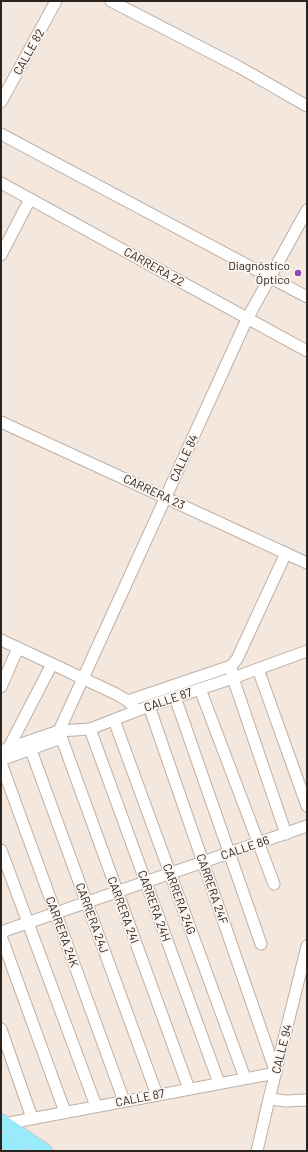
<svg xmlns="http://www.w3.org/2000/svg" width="308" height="1152" font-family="Barlow,sans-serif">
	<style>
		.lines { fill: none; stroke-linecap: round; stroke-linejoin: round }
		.minor-casing { stroke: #bcb0a7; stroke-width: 13 }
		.major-casing { stroke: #cccac9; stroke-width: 16 }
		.minor { stroke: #fff; stroke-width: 11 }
		.major { stroke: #98ebfb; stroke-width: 14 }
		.poi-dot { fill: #9246b8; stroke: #fdf5f0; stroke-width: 1.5 }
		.labels { text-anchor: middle; stroke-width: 3.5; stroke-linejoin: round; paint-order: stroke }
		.street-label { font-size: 12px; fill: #292420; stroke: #fdf5f0 }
		.poi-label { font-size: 12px; fill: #292420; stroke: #fdf5f0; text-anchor: end }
	</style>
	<rect width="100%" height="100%" fill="#f4e7de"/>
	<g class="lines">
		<g class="minor-casing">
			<g id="minor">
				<path d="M111,1L239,67L307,106"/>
				<path d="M1,102L56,1"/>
				<path d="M1,134L307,297"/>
				<path d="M1,183L307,351"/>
				<path d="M1,255L30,199"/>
				<path d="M1,422L307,563"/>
				<path d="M1,640L116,694L128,701L133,706"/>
				<path d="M258,669L307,806"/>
				<path d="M232,671L233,678L286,834"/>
				<path d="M1,687L18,648"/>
				<path d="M200,689L274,884"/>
				<path d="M175,697L261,944"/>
				<path d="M128,701L231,666L237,659L286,553"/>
				<path d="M114,720L245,1078"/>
				<path d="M90,729L219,1083"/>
				<path d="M28,742L157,1095"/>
				<path d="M8,749L52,664"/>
				<path d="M1,751L59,731L90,729L149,706L233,678L307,651"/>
				<path d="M1,760L61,738"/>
				<path d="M1,763L124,1101"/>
				<path d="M1,850L96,1106"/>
				<path d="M1,932L307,826"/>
				<path d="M1,936L65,1112"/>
				<path d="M1,1029L32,1118"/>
				<path d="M189,1089L59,731L247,319L307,210"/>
				<path d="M269,1099L286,1101L307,1100"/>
				<path d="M4,1124L276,1073L149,706"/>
				<path d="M257,1151L269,1099L307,946"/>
			</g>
		</g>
		<g class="major-casing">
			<g id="major">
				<path d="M1,1121L45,1151"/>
				<path d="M1,1139L21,1151"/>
			</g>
		</g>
		<use href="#minor" class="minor"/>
		<use href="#major" class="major"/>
	</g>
	<circle class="poi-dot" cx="298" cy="273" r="4"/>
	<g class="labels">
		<g class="street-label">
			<text transform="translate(29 52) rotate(-61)" y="4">CALLE 82</text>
			<text transform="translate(154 267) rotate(29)" y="4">CARRERA 22</text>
			<text transform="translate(184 458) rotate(-65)" y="4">CALLE 84</text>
			<text transform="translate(154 492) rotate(25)" y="4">CARRERA 23</text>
			<text transform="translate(168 700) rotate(-19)" y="4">CALLE 87</text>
			<text transform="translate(245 848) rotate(-19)" y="4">CALLE 86</text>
			<text transform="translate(212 889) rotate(71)" y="4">CARRERA 24F</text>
			<text transform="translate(179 899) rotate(70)" y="4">CARRERA 24G</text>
			<text transform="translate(154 906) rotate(70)" y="4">CARRERA 24H</text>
			<text transform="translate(123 910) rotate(70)" y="4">CARRERA 24I</text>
			<text transform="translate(92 918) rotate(70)" y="4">CARRERA 24J</text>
			<text transform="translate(62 932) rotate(70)" y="4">CARRERA 24K</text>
			<text transform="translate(282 1049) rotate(-76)" y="4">CALLE 94</text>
			<text transform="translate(140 1098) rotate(-11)" y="4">CALLE 87</text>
		</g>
		<g class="poi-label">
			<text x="290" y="270">Diagnóstico<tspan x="290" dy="14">Óptico</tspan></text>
		</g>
	</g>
	<rect width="308" height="1152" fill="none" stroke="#292420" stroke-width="4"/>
</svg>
